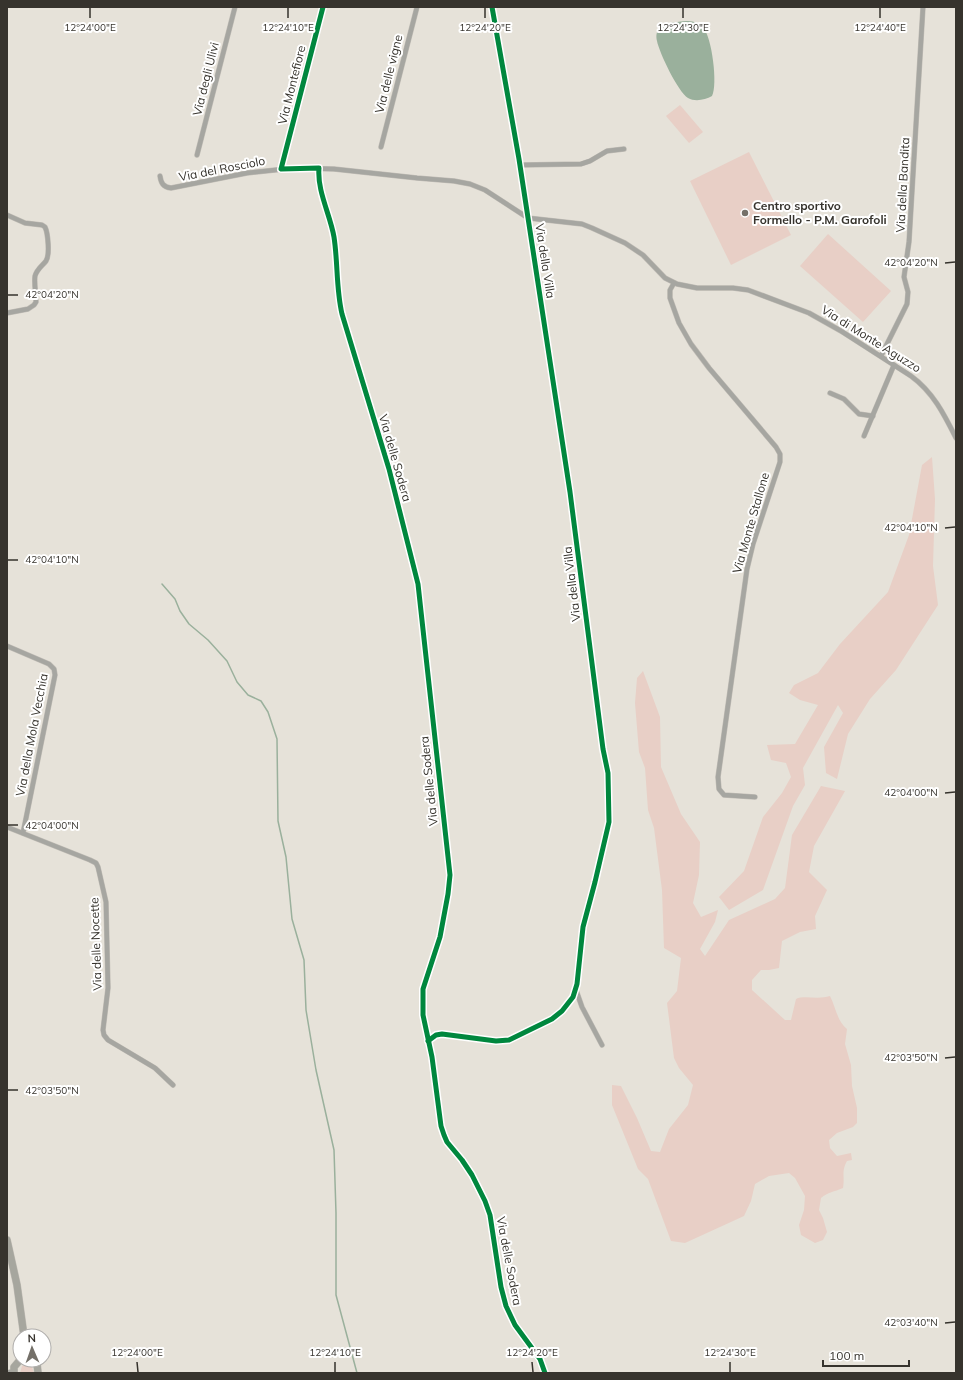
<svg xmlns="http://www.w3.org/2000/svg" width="963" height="1380" font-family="Mulish,sans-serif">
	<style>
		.green { fill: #e8cfc6 }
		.water { fill: #9ab09c }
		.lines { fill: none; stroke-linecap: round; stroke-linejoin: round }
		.stream { stroke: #9ab09c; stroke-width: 1.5 }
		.street-casing { stroke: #c2beb7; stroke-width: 5.5 }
		.secondary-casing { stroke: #c2beb7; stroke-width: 8 }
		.street { stroke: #a6a6a1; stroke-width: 4.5 }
		.secondary { stroke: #a6a69e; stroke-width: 7 }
		.cycleway-casing { stroke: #fff; stroke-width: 8 }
		.cycleway { stroke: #00873e; stroke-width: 5 }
		.ticks { fill: none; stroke: #36332d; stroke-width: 1.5 }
		.poi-dot { fill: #747069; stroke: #fff; stroke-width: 1.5 }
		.labels { text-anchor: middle; stroke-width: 4; stroke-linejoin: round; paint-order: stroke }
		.street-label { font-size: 12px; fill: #36332d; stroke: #fff }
		.poi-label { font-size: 12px; font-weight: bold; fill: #36332d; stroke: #fff; text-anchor: start }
		.ticks-label { font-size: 10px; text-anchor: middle; fill: #36332d; stroke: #fff; stroke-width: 4; stroke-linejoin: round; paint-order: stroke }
	</style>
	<rect width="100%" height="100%" fill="#e6e2d9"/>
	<g class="green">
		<path d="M680,105L703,132L689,143L666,116Z"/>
		<path d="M749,152L791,235L731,265L690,181Z"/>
		<path d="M828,234L891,291L863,322L800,266Z"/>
		<path d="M932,457L935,499L933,566L938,605L896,670L870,699L848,734L837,779L826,773L824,747L843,713L838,705L803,768L805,785L793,806L763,890L729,910L719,897L744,871L763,817L782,793L791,777L786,763L771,760L767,745L795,744L818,705L800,700L789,693L794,685L818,673L840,644L888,592L909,535L922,465Z"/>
		<path d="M643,671L660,717L661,767L681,814L700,842L699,875L693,903L701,917L718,910L715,922L700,949L705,956L729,920L775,899L785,888L792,835L821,786L845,791L814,846L809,872L827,890L815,916L816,929L800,932L782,941L779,968L769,970H761L752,980V990L785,1020H791L796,999C804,995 818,1000 830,996C836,1008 837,1021 847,1029L845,1044L851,1065L852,1086L857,1108V1123L853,1127L837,1133L829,1140L830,1148L837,1156L851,1153L852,1160L847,1161C841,1172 845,1176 843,1188C834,1192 828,1192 821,1198L819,1210L823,1218L827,1232L823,1240L815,1243L801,1235L799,1225L804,1210L805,1196L795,1178L789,1173L769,1176L755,1184L751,1201L744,1216L685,1243L671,1241L648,1179L638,1169L612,1105V1085L621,1086L637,1118L651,1151L660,1152L669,1129L688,1105L693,1085L679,1068L674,1058L667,1003L677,991L681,958L664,948L662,890L654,828L648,810L645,768L639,752L635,703L637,678Z"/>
		<path d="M28,1364L32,1367L34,1373H20L22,1366Z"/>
	</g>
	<path class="water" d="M686,21C692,21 698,22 703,27C712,37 718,85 712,96C705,100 695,102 688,98C678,92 659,52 657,41C656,37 656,32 659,29C664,22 678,22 686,21Z"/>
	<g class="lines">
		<path class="stream" d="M162,584L175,599L180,611L189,624L208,640L227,661L237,682L248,695L261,701L268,712L277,739L278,821L286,857L292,919L304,960L306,1010L316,1070L334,1150L336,1213V1295L357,1373"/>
		<g class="street-casing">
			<g id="street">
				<path d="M381,147L417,7"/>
				<path d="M197,155L235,7"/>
				<path d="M520,165L581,164L590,161L607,151L624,149"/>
				<path d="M319,168C317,191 330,214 334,237C338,263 336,289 342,314L389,469L415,570L420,599L450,875L448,894L440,937L423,989V1015L432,1057L441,1126L444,1135L447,1142L462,1160L472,1175L485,1201L490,1215L501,1287L506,1306L515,1325L540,1359L545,1373"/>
				<path d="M281,169L323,7"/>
				<path d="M160,176C161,183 163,187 171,188L247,173L294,168L334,169L417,178L454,181L470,184L485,190L528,218L582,224L592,228L625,243L643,255L665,278L677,284L697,288H733L748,290L809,313L841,331L911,376C933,392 944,414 956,438"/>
				<path d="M7,215L25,223L42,225L45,227C48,233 50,255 46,261C42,266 37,269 35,276C34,284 36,294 36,302L34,305L28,309L7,313"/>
				<path d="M674,283L670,290V298L679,323L691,344L709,368L776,447L780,454V462L753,544L747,569L718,777L719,789L724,795L755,797"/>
				<path d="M881,356L907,304L908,292L904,277L909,242L923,7"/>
				<path d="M830,393L844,399L859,414L873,416"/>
				<path d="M864,436L894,365"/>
				<path d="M7,646L49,664L54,669L55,675L23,833"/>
				<path d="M7,827L90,860L96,863L98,867L106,902L108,988L103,1030L104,1035L108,1040L155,1068L173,1085"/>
				<path d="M576,990L582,1007L602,1045"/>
				<path d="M428,1041L436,1035L442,1034L496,1041L509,1040L552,1019L562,1011L573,997L577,984L583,927L595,882L609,822L608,773L603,749L570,492L519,159L492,7"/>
				<path d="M7,1373L14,1371"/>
			</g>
		</g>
		<g class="secondary-casing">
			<g id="secondary">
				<path d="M7,1240L17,1285L24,1336"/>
				<path d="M32,1360L37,1364L38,1373"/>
				<path d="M14,1373V1367L20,1360"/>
			</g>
		</g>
		<use href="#street" class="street"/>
		<use href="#secondary" class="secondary"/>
		<g class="cycleway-casing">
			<g id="cycleway">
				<path d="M323,7L281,169L319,168C317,191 330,214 334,237C338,263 336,289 342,314L389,469L418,584L450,875L448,894L440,937L423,989V1015L432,1057L441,1126L444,1135L447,1142L462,1160L472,1175L485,1201L490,1215L501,1287L506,1306L515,1325L540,1359L545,1373"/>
				<path d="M428,1041L436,1035L442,1034L496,1041L509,1040L552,1019L562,1011L573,997L577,984L583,927L595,882L609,822L608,773L603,749L570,492L519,159L492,7"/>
			</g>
		</g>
		<use href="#cycleway" class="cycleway"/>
	</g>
	<path class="ticks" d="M90,8V18M288,8V18M485,8V18M683,8V18M880,8V18M945,263L955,262M8,295H18M945,528L955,527M8,560H18M945,793L955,792M8,825H18M945,1058L955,1057M8,1090H18M945,1323L955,1322M137,1362L138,1372M335,1362V1372M532,1362L533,1372M730,1362V1372"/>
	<circle class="poi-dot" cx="745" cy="213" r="4"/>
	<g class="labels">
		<g class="street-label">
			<text transform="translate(389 74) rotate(-76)" y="4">Via delle vigne</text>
			<text transform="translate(206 79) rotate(-76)" y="4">Via degli Ulivi</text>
			<text transform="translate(292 85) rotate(-76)" y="4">Via Montefiore</text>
			<text transform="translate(222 169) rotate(-11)" y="4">Via del Rosciolo</text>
			<text transform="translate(903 185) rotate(-87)" y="4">Via della Bandita</text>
			<text transform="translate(545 261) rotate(81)" y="4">Via della Villa</text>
			<text transform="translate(871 339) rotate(32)" y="4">Via di Monte Aguzzo</text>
			<text transform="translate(395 458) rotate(74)" y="4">Via delle Sodera</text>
			<text transform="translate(751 523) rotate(-74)" y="4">Via Monte Stallone</text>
			<text transform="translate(572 584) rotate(-97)" y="4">Via della Villa</text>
			<text transform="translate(32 735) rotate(-79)" y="4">Via della Mola Vecchia</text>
			<text transform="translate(429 781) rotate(-96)" y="4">Via delle Sodera</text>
			<text transform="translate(96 944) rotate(-92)" y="4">Via delle Nocette</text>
			<text transform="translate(509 1261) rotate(79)" y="4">Via delle Sodera</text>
		</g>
		<g class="poi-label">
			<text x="753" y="210">Centro sportivo<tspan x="753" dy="14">Formello - P.M. Garofoli</tspan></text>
		</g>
	</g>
	<g class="ticks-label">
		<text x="90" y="31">12°24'00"E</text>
		<text x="288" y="31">12°24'10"E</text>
		<text x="485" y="31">12°24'20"E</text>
		<text x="683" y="31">12°24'30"E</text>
		<text x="880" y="31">12°24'40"E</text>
		<text x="911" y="266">42°04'20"N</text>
		<text x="52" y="298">42°04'20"N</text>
		<text x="911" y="531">42°04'10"N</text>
		<text x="52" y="563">42°04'10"N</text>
		<text x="911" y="796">42°04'00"N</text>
		<text x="52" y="829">42°04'00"N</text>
		<text x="911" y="1061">42°03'50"N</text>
		<text x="52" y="1094">42°03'50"N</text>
		<text x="911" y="1326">42°03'40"N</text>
		<text x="137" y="1356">12°24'00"E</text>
		<text x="335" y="1356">12°24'10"E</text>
		<text x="532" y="1356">12°24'20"E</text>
		<text x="730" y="1356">12°24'30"E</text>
	</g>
	<rect width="963" height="1380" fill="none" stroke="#36332d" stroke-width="16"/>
	<g transform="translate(32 1348) rotate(358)"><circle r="19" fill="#ffffff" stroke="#afadab"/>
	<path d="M0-3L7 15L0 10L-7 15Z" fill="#747069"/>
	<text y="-6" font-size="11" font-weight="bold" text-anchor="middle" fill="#36332d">N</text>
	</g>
	<path d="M823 1360v6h86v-6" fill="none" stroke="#36332d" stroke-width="2"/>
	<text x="829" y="1360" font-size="12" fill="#36332d" stroke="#ffffff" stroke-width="3" paint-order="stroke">100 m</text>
</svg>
